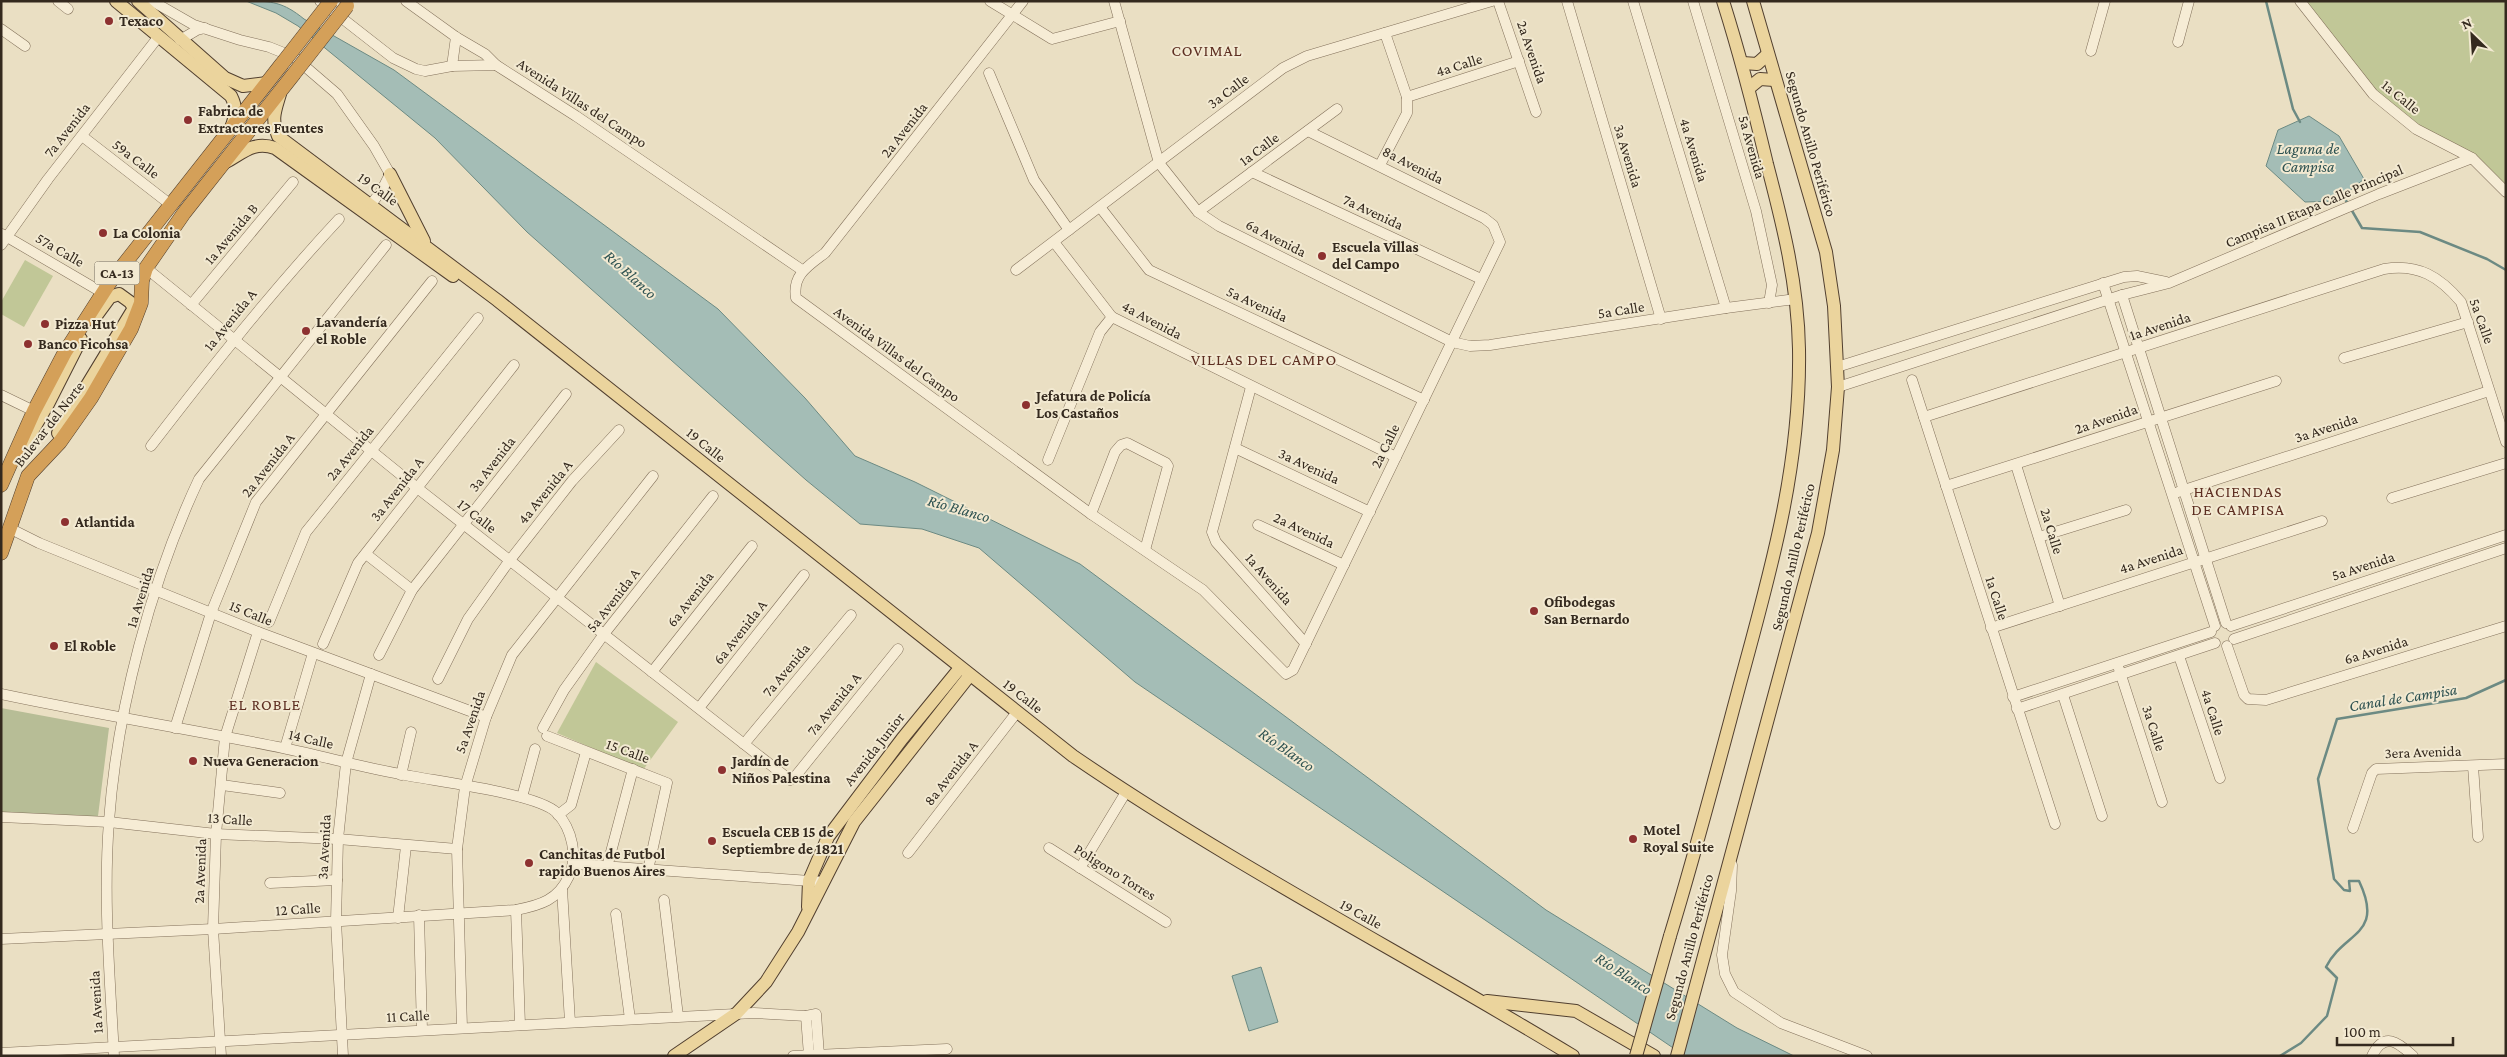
<svg xmlns="http://www.w3.org/2000/svg" width="2507" height="1057" font-family="'Crimson Pro',serif">
	<style>
		.green { fill: #c1c797 }
		.cemetery { fill: #b7bd96 }
		.water { fill: #a4bdb6; stroke: #6c8a83 }
		.lines { fill: none; stroke-linecap: round; stroke-linejoin: round }
		.stream { stroke: #6c8a83; stroke-width: 2.5 }
		.minor-casing { stroke: #83715b; stroke-width: 11 }
		.major-casing { stroke: #513f2f; stroke-width: 14 }
		.highway-casing { stroke: #513f2f; stroke-width: 15 }
		.minor { stroke: #f6ecd5; stroke-width: 10 }
		.major { stroke: #ebd49d; stroke-width: 12 }
		.highway { stroke: #d4a059; stroke-width: 14 }
		.major-bridge-casing { stroke: #513f2f; stroke-width: 14; stroke-linecap: butt }
		.highway-bridge-casing { stroke: #513f2f; stroke-width: 15; stroke-linecap: butt }
		.major-bridge { stroke: #ebd49d; stroke-width: 12 }
		.highway-bridge { stroke: #d4a059; stroke-width: 14 }
		.poi-dot { fill: #8d3130; stroke: #f2e9d1; stroke-width: 2 }
		.labels { text-anchor: middle; stroke-width: 4; stroke-linejoin: round; paint-order: stroke }
		.shield { fill: #f2e9d1; stroke: #6d6354; stroke-width: 1 }
		.shield-label { font-size: 14px; font-weight: bold; fill: #34291e }
		.poi-label { font-size: 15px; font-weight: bold; fill: #34291e; stroke: #f2e9d1; text-anchor: start }
		.street-label { font-size: 15px; fill: #34291e; stroke: #f2e9d1 }
		.neighbourhood-label { font-size: 16px; letter-spacing: 1px; fill: #5d2e21; stroke: #f2e9d1 }
		.water-label { font-size: 16px; font-style: italic; fill: #2e5251; stroke: #f2e9d1 }
	</style>
	<rect width="100%" height="100%" fill="#eadfc3"/>
	<g class="green">
		<path d="M2303,1H2506V185L2416,129L2373,94Z"/>
		<path d="M25,260L53,276L24,327L1,314V302Z"/>
		<path d="M596,662L678,722L643,770L557,733Z"/>
	</g>
	<path class="cemetery" d="M1,708L109,728L97,824L1,818Z"/>
	<g class="water">
		<path d="M246,1C272,1 283,2 304,19L394,70L718,309L805,398L855,456L915,482L1080,564L1546,910L1737,1028L1794,1056H1685L1135,682L979,548L922,529L860,524L806,480L527,232L435,138L298,26L276,13Z"/>
		<path d="M2309,116L2339,136L2364,179L2337,201L2305,202L2266,166L2278,130Z"/>
		<path d="M1261,967L1278,1022L1249,1031L1232,976Z"/>
	</g>
	<g class="lines">
		<g class="stream">
			<path d="M2266,1L2293,109L2300,122"/>
			<path d="M2342,194L2348,204"/>
			<path d="M2351,209L2362,228L2420,232L2487,259L2506,270"/>
			<path d="M2280,1056L2301,1043L2327,1016L2337,978L2326,967C2344,931 2385,936 2359,881H2349L2350,891L2344,890L2334,879L2318,779L2337,719L2466,698L2506,680"/>
		</g>
		<g class="minor-casing">
			<g id="minor">
				<path d="M58,1L68,9"/>
				<path d="M152,1L194,25L240,40L269,47L294,57L337,94L374,146L390,174L382,190L366,211"/>
				<path d="M320,1L393,58L416,69L425,71L452,66L496,65"/>
				<path d="M406,1L456,37L485,54L496,65L576,116L802,270"/>
				<path d="M990,1L1052,39L1120,21"/>
				<path d="M1023,1L825,253C808,266 792,275 796,298L1091,514L1203,590L1286,674L1293,670L1500,242L1493,225L1484,218L1308,131"/>
				<path d="M1114,1L1159,163L1198,212L1219,226L1452,342L1470,346L1490,345L1726,308L1796,299"/>
				<path d="M1498,1L1536,112"/>
				<path d="M1567,1L1661,319"/>
				<path d="M1633,1L1726,308"/>
				<path d="M1693,1L1756,211L1772,285L1769,303"/>
				<path d="M2300,1L2373,94L2416,129L2472,158L2506,192"/>
				<path d="M1,29L25,46"/>
				<path d="M180,40L197,30L205,28"/>
				<path d="M2178,42L2189,1"/>
				<path d="M2091,51L2105,1"/>
				<path d="M452,66L456,37"/>
				<path d="M989,73L1034,180L1069,230"/>
				<path d="M1407,97L1519,61"/>
				<path d="M82,136L171,205"/>
				<path d="M1380,165L1407,113V97L1385,33"/>
				<path d="M1252,172L1481,279"/>
				<path d="M1100,207L1149,270L1424,400"/>
				<path d="M1198,212L1337,109"/>
				<path d="M2,234L103,293"/>
				<path d="M1054,242L1112,317L1396,457"/>
				<path d="M1,245L48,179L159,36"/>
				<path d="M146,268L416,487L790,780L794,778L898,649"/>
				<path d="M1016,270L1283,68L1307,56L1492,1"/>
				<path d="M2103,283L2215,626"/>
				<path d="M2122,295L2226,623"/>
				<path d="M191,305L293,182"/>
				<path d="M2344,358L2468,322"/>
				<path d="M1837,367L2124,277L2137,276L2166,282"/>
				<path d="M1912,380L2055,824"/>
				<path d="M1251,387L1212,532L1216,542L1306,644"/>
				<path d="M1838,387L2122,295L2169,283L2379,194L2472,158"/>
				<path d="M1,395L34,411"/>
				<path d="M1924,417L2384,269C2418,263 2440,277 2461,302L2506,442"/>
				<path d="M151,446C211,368 272,291 339,219"/>
				<path d="M1235,448L1370,512"/>
				<path d="M1048,460L1100,332L1112,317"/>
				<path d="M2016,465L2060,606"/>
				<path d="M1946,486L2276,381"/>
				<path d="M2178,492L2489,391"/>
				<path d="M2392,498L2506,463"/>
				<path d="M1091,514L1115,452L1121,445L1127,443L1166,463L1168,466L1145,550"/>
				<path d="M1258,525L1344,565"/>
				<path d="M9,528L39,543L258,632L486,717"/>
				<path d="M2039,537L2126,510"/>
				<path d="M366,554L412,590"/>
				<path d="M269,622L306,532L478,318"/>
				<path d="M2231,626L2506,535"/>
				<path d="M1991,628L2322,521"/>
				<path d="M2234,639L2506,548"/>
				<path d="M323,644L358,563L514,365"/>
				<path d="M2227,646L2244,695L2248,699L2266,700L2506,626"/>
				<path d="M379,655L412,590L566,394"/>
				<path d="M2179,656L2220,778"/>
				<path d="M2119,669L2162,802"/>
				<path d="M652,672L752,546"/>
				<path d="M438,679L468,619L510,560L572,481L619,430"/>
				<path d="M1,694C95,714 189,729 283,748C322,756 361,767 400,774C432,781 538,793 557,813C572,829 578,856 569,876C558,900 541,905 516,910L213,929L1,939"/>
				<path d="M2063,695L2102,816"/>
				<path d="M2013,697L2211,632"/>
				<path d="M699,708L804,575"/>
				<path d="M2017,709L2215,643"/>
				<path d="M175,728L211,613L256,502L432,281"/>
				<path d="M543,728L564,690L604,634L713,496"/>
				<path d="M547,736L667,783L648,870"/>
				<path d="M744,744L851,615"/>
				<path d="M285,748L313,653"/>
				<path d="M2473,766L2478,837"/>
				<path d="M401,775L411,732"/>
				<path d="M222,785L280,793"/>
				<path d="M522,797L535,749"/>
				<path d="M558,815L571,805L586,752"/>
				<path d="M1,817L109,822L216,834L338,839L457,849"/>
				<path d="M2353,828L2372,773L2376,769L2506,764"/>
				<path d="M1049,848L1166,922"/>
				<path d="M908,853L1017,712"/>
				<path d="M575,864L824,882"/>
				<path d="M1732,865L1731,891L1722,955L1725,974L1734,992L1781,1023L1867,1056"/>
				<path d="M607,867L633,769"/>
				<path d="M1080,868L1126,792"/>
				<path d="M270,883L337,880"/>
				<path d="M562,889L570,1022"/>
				<path d="M664,900L678,1016"/>
				<path d="M516,910L520,1025"/>
				<path d="M616,914L630,1019"/>
				<path d="M419,915L422,1030"/>
				<path d="M398,918L406,846"/>
				<path d="M806,1016L809,1055"/>
				<path d="M462,1028L457,849L465,787L486,717L512,655L653,476"/>
				<path d="M1,1053L754,1013L806,1016L816,1014L819,1055"/>
				<path d="M114,1056C110,978 103,899 109,821C117,709 151,581 199,479L386,245"/>
				<path d="M221,1056L213,929L216,834L225,737L258,632"/>
				<path d="M343,1056L336,921L338,839L346,763L371,674"/>
				<path d="M793,1056L947,1049"/>
				<path d="M2372,1056C2384,1031 2398,1042 2413,1056"/>
			</g>
		</g>
		<g class="major-casing">
			<g id="major">
				<path d="M116,1L231,96C237,108 236,115 231,128"/>
				<path d="M138,1L225,78L243,86L267,83"/>
				<path d="M1743,63L1757,64L1768,54"/>
				<path d="M1749,88L1760,79L1774,80"/>
				<path d="M280,94C275,111 271,119 278,136L497,300L1073,756C1234,866 1407,955 1573,1056"/>
				<path d="M226,162C244,152 254,141 275,148L453,276"/>
				<path d="M390,174L424,241"/>
				<path d="M58,433L134,308L130,302L119,294L110,297L96,316"/>
				<path d="M26,442L48,404L81,339"/>
				<path d="M808,907L809,881L828,837L902,739L960,668"/>
				<path d="M1670,936C1696,851 1718,766 1741,680C1771,570 1801,465 1799,349C1798,285 1783,225 1767,164C1754,109 1740,55 1723,1"/>
				<path d="M1487,1001L1576,1011L1654,1056"/>
				<path d="M674,1056L737,1013L766,982L798,932L854,822L970,675"/>
				<path d="M1677,1056L1818,533L1833,450L1838,387L1834,306L1826,252L1753,1"/>
			</g>
		</g>
		<g class="highway-casing">
			<g id="highway">
				<path d="M1,485L34,411L65,352L110,282L281,65"/>
				<path d="M1,553L28,476L60,442L91,398L131,329L141,303L142,281L146,268L184,213L293,75"/>
			</g>
		</g>
		<use href="#minor" class="minor"/>
		<use href="#major" class="major"/>
		<use href="#highway" class="highway"/>
		<g class="major-bridge-casing">
			<path id="major-bridge" d="M1636,1056L1670,936"/>
		</g>
		<g class="highway-bridge-casing">
			<g id="highway-bridge">
				<path d="M281,65L331,1"/>
				<path d="M293,75L347,6"/>
			</g>
		</g>
		<use href="#major-bridge" class="major-bridge"/>
		<use href="#highway-bridge" class="highway-bridge"/>
	</g>
	<g class="poi-dot">
		<circle cx="109" cy="21" r="5"/>
		<circle cx="188" cy="120" r="5"/>
		<circle cx="103" cy="233" r="5"/>
		<circle cx="1322" cy="256" r="5"/>
		<circle cx="45" cy="324" r="5"/>
		<circle cx="306" cy="331" r="5"/>
		<circle cx="28" cy="344" r="5"/>
		<circle cx="1026" cy="405" r="5"/>
		<circle cx="65" cy="522" r="5"/>
		<circle cx="1534" cy="611" r="5"/>
		<circle cx="54" cy="646" r="5"/>
		<circle cx="193" cy="761" r="5"/>
		<circle cx="722" cy="770" r="5"/>
		<circle cx="1633" cy="839" r="5"/>
		<circle cx="712" cy="841" r="5"/>
		<circle cx="529" cy="863" r="5"/>
	</g>
	<g class="labels">
		<rect class="shield" x="94.5" y="261.5" width="45" height="23" rx="4"/>
		<g class="shield-label">
			<text x="117" y="278">CA-13</text>
		</g>
		<g class="poi-label">
			<text x="119" y="26">Texaco</text>
			<text x="198" y="116">Fabrica de<tspan x="198" dy="17">Extractores Fuentes</tspan></text>
			<text x="113" y="238">La Colonia</text>
			<text x="1332" y="252">Escuela Villas<tspan x="1332" dy="17">del Campo</tspan></text>
			<text x="316" y="327">Lavandería<tspan x="316" dy="17">el Roble</tspan></text>
			<text x="55" y="329">Pizza Hut</text>
			<text x="38" y="349">Banco Ficohsa</text>
			<text x="1036" y="401">Jefatura de Policía<tspan x="1036" dy="17">Los Castaños</tspan></text>
			<text x="75" y="527">Atlantida</text>
			<text x="1544" y="607">Ofibodegas<tspan x="1544" dy="17">San Bernardo</tspan></text>
			<text x="64" y="651">El Roble</text>
			<text x="203" y="766">Nueva Generacion</text>
			<text x="732" y="766">Jardín de<tspan x="732" dy="17">Niños Palestina</tspan></text>
			<text x="1643" y="835">Motel<tspan x="1643" dy="17">Royal Suite</tspan></text>
			<text x="722" y="837">Escuela CEB 15 de<tspan x="722" dy="17">Septiembre de 1821</tspan></text>
			<text x="539" y="859">Canchitas de Futbol<tspan x="539" dy="17">rapido Buenos Aires</tspan></text>
		</g>
		<g class="street-label">
			<text transform="translate(1532 52) rotate(71)" y="5">2a Avenida</text>
			<text transform="translate(1459 65) rotate(-17)" y="5">4a Calle</text>
			<text transform="translate(1228 91) rotate(-37)" y="5">3a Calle</text>
			<text transform="translate(2401 97) rotate(39)" y="5">1a Calle</text>
			<text transform="translate(582 103) rotate(33)" y="5">Avenida Villas del Campo</text>
			<text transform="translate(67 130) rotate(-52)" y="5">7a Avenida</text>
			<text transform="translate(904 130) rotate(-52)" y="5">2a Avenida</text>
			<text transform="translate(1811 144) rotate(74)" y="5">Segundo Anillo Periférico</text>
			<text transform="translate(1752 147) rotate(74)" y="5">5a Avenida</text>
			<text transform="translate(1259 149) rotate(-37)" y="5">1a Calle</text>
			<text transform="translate(1694 150) rotate(73)" y="5">4a Avenida</text>
			<text transform="translate(1628 156) rotate(73)" y="5">3a Avenida</text>
			<text transform="translate(136 159) rotate(37)" y="5">59a Calle</text>
			<text transform="translate(1413 165) rotate(27)" y="5">8a Avenida</text>
			<text transform="translate(378 189) rotate(36)" y="5">19 Calle</text>
			<text transform="translate(2314 206) rotate(-23)" y="5">Campisa II Etapa Calle Principal</text>
			<text transform="translate(1373 212) rotate(25)" y="5">7a Avenida</text>
			<text transform="translate(231 234) rotate(-50)" y="5">1a Avenida B</text>
			<text transform="translate(1276 238) rotate(27)" y="5">6a Avenida</text>
			<text transform="translate(60 250) rotate(30)" y="5">57a Calle</text>
			<text transform="translate(1257 304) rotate(25)" y="5">5a Avenida</text>
			<text transform="translate(1621 310) rotate(-9)" y="5">5a Calle</text>
			<text transform="translate(230 320) rotate(-51)" y="5">1a Avenida A</text>
			<text transform="translate(1152 320) rotate(28)" y="5">4a Avenida</text>
			<text transform="translate(2482 321) rotate(70)" y="5">5a Calle</text>
			<text transform="translate(2160 326) rotate(-18)" y="5">1a Avenida</text>
			<text transform="translate(897 354) rotate(36)" y="5">Avenida Villas del Campo</text>
			<text transform="translate(2106 419) rotate(-19)" y="5">2a Avenida</text>
			<text transform="translate(49 424) rotate(-52)" y="5">Bulevar del Norte</text>
			<text transform="translate(2326 428) rotate(-18)" y="5">3a Avenida</text>
			<text transform="translate(706 445) rotate(39)" y="5">19 Calle</text>
			<text transform="translate(1385 446) rotate(-64)" y="5">2a Calle</text>
			<text transform="translate(350 453) rotate(-51)" y="5">2a Avenida</text>
			<text transform="translate(492 464) rotate(-52)" y="5">3a Avenida</text>
			<text transform="translate(268 465) rotate(-52)" y="5">2a Avenida A</text>
			<text transform="translate(1309 466) rotate(25)" y="5">3a Avenida</text>
			<text transform="translate(397 489) rotate(-52)" y="5">3a Avenida A</text>
			<text transform="translate(545 492) rotate(-51)" y="5">4a Avenida A</text>
			<text transform="translate(477 516) rotate(38)" y="5">17 Calle</text>
			<text transform="translate(1304 530) rotate(25)" y="5">2a Avenida</text>
			<text transform="translate(2052 531) rotate(73)" y="5">2a Calle</text>
			<text transform="translate(1793 557) rotate(-77)" y="5">Segundo Anillo Periférico</text>
			<text transform="translate(2151 559) rotate(-18)" y="5">4a Avenida</text>
			<text transform="translate(2363 566) rotate(-18)" y="5">5a Avenida</text>
			<text transform="translate(1269 579) rotate(49)" y="5">1a Avenida</text>
			<text transform="translate(140 597) rotate(-73)" y="5">1a Avenida</text>
			<text transform="translate(1997 598) rotate(72)" y="5">1a Calle</text>
			<text transform="translate(690 599) rotate(-52)" y="5">6a Avenida</text>
			<text transform="translate(613 600) rotate(-52)" y="5">5a Avenida A</text>
			<text transform="translate(251 613) rotate(22)" y="5">15 Calle</text>
			<text transform="translate(740 632) rotate(-52)" y="5">6a Avenida A</text>
			<text transform="translate(2376 650) rotate(-17)" y="5">6a Avenida</text>
			<text transform="translate(786 670) rotate(-50)" y="5">7a Avenida</text>
			<text transform="translate(1023 696) rotate(38)" y="5">19 Calle</text>
			<text transform="translate(834 704) rotate(-51)" y="5">7a Avenida A</text>
			<text transform="translate(2213 712) rotate(72)" y="5">4a Calle</text>
			<text transform="translate(470 722) rotate(-71)" y="5">5a Avenida</text>
			<text transform="translate(2154 728) rotate(72)" y="5">3a Calle</text>
			<text transform="translate(311 739) rotate(13)" y="5">14 Calle</text>
			<text transform="translate(874 749) rotate(-52)" y="5">Avenida Junior</text>
			<text transform="translate(628 751) rotate(20)" y="5">15 Calle</text>
			<text transform="translate(2423 752) rotate(-2)" y="5">3era Avenida</text>
			<text transform="translate(951 773) rotate(-52)" y="5">8a Avenida A</text>
			<text transform="translate(230 819) rotate(4)" y="5">13 Calle</text>
			<text transform="translate(324 847) rotate(-87)" y="5">3a Avenida</text>
			<text transform="translate(200 871) rotate(-88)" y="5">2a Avenida</text>
			<text transform="translate(1115 872) rotate(32)" y="5">Poligono Torres</text>
			<text transform="translate(298 909) rotate(-4)" y="5">12 Calle</text>
			<text transform="translate(1361 914) rotate(29)" y="5">19 Calle</text>
			<text transform="translate(1689 947) rotate(-75)" y="5">Segundo Anillo Periférico</text>
			<text transform="translate(96 1002) rotate(-93)" y="5">1a Avenida</text>
			<text transform="translate(408 1016) rotate(-3)" y="5">11 Calle</text>
		</g>
		<g class="neighbourhood-label">
			<text x="1207" y="56">COVIMAL</text>
			<text x="1264" y="365">VILLAS DEL CAMPO</text>
			<text x="2238" y="497">HACIENDAS<tspan x="2238" dy="18">DE CAMPISA</tspan></text>
			<text x="265" y="710">EL ROBLE</text>
		</g>
		<g class="water-label">
			<text x="2308" y="154">Laguna de<tspan x="2308" dy="18">Campisa</tspan></text>
			<text transform="translate(631 274) rotate(42)" y="6">Río Blanco</text>
			<text transform="translate(959 508) rotate(16)" y="6">Río Blanco</text>
			<text transform="translate(2403 697) rotate(-9)" y="6">Canal de Campisa</text>
			<text transform="translate(1287 749) rotate(35)" y="6">Río Blanco</text>
			<text transform="translate(1624 973) rotate(33)" y="6">Río Blanco</text>
		</g>
	</g>
	<rect width="2507" height="1057" fill="none" stroke="#34291e" stroke-width="5"/>
	<g transform="translate(2472 35) rotate(335)" stroke="#f2e9d1" stroke-width="4" paint-order="stroke">
	<path d="M0-4L9 19L0 12L-9 19Z" fill="#34291e"/>
	<text y="-8" font-size="14" font-weight="bold" text-anchor="middle" fill="#34291e">N</text>
	</g>
	<path d="M2337 1037v8h116v-8" fill="none" stroke="#34291e" stroke-width="2.5"/>
	<text x="2344" y="1037" font-size="15" fill="#34291e" stroke="#f2e9d1" stroke-width="4" paint-order="stroke">100 m</text>
</svg>
